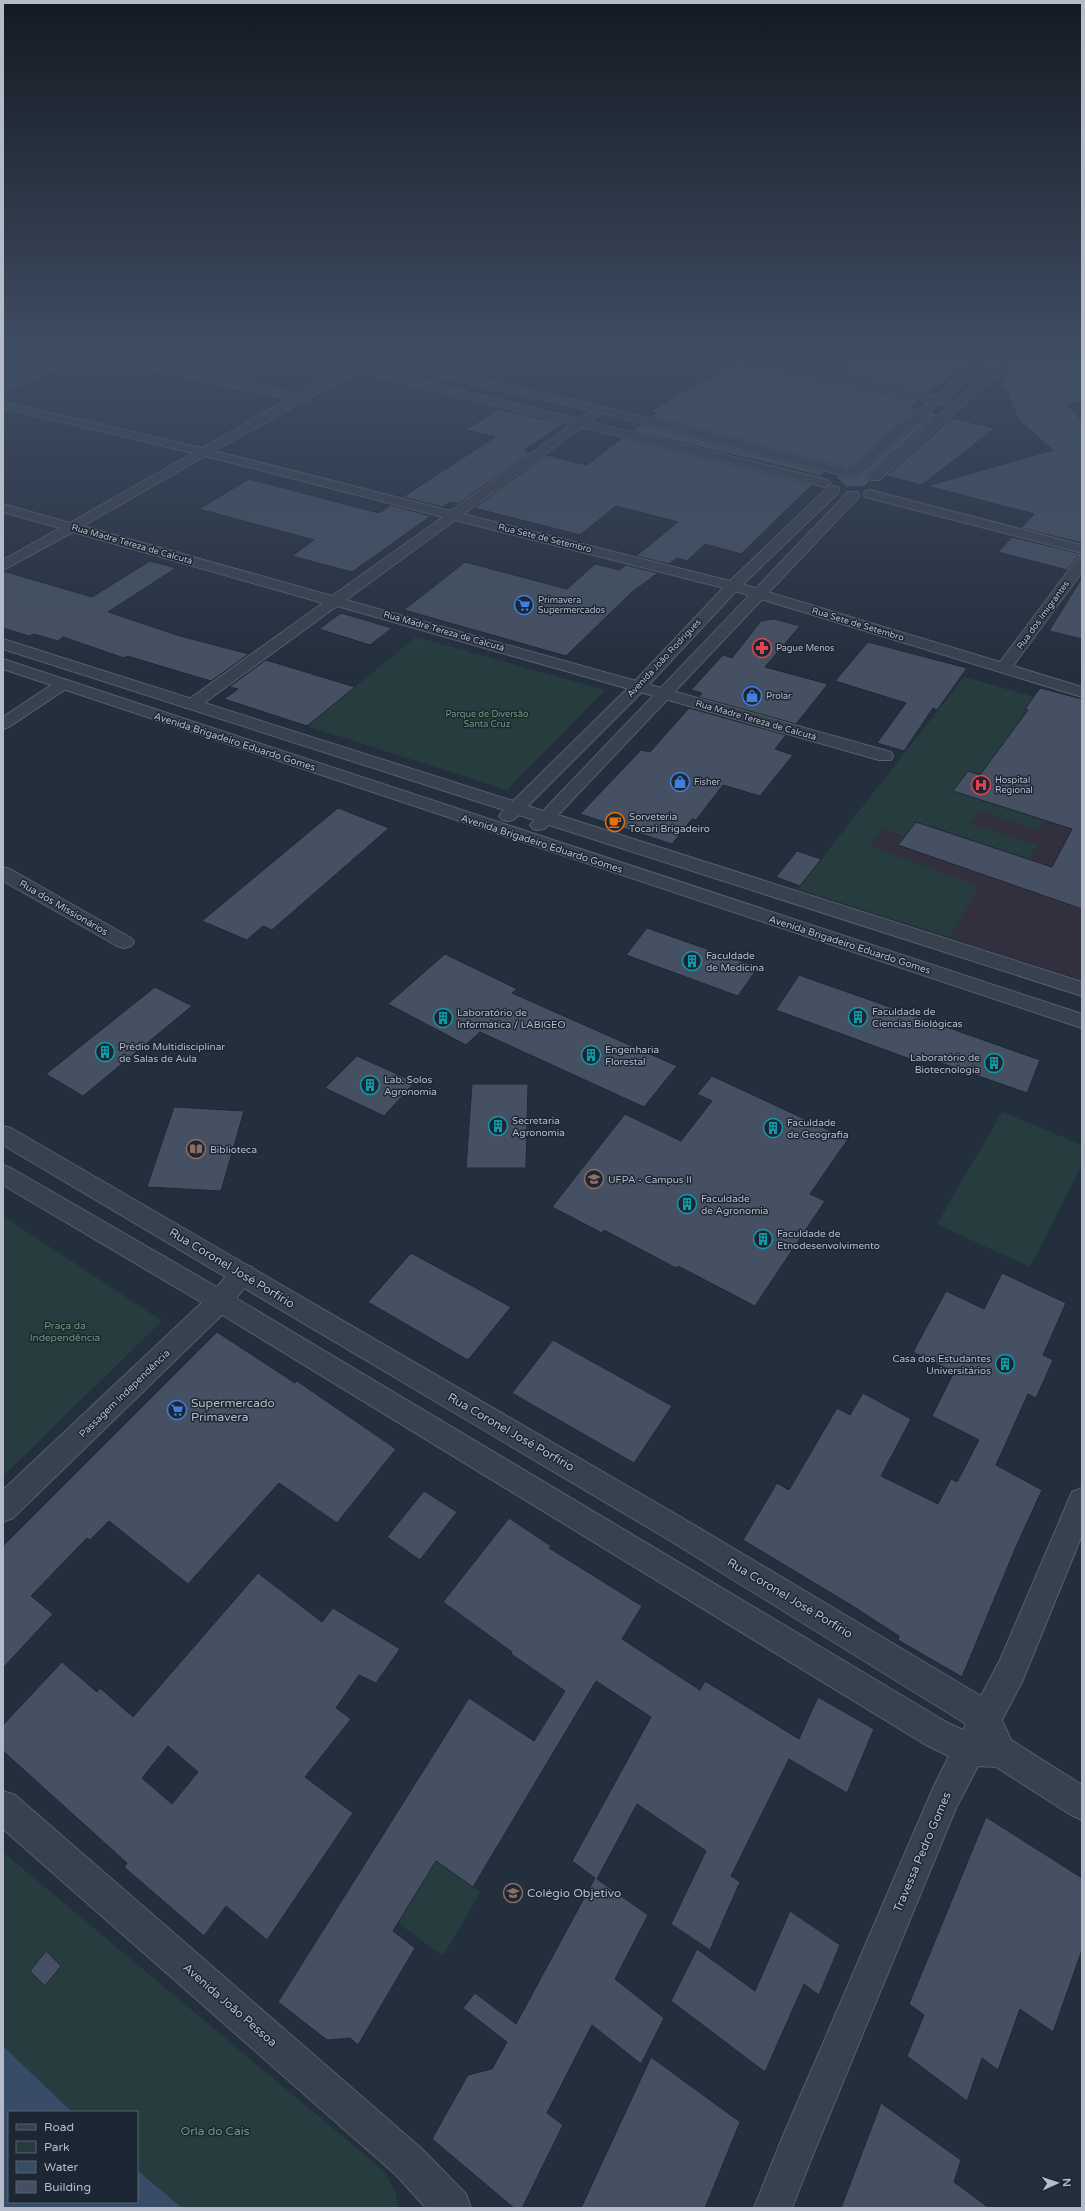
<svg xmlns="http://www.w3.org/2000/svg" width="1085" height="2211" font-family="'Varela Round',sans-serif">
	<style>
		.medical { fill: #32303f }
		.green { fill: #263c3f }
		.water { fill: #394c67 }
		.building { fill: #455162; stroke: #1f2835; fill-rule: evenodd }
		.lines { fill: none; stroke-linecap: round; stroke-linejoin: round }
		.minor-casing { stroke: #565f6c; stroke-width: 2 }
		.tertiary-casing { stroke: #565f6c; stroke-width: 2 }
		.minor { fill: #38414e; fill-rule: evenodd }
		.tertiary { fill: #38414e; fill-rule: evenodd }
		.labels { text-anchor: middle; stroke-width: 3; stroke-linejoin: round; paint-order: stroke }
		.far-street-label { font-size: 9px; fill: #b4bcc9; stroke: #1d2633 }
		.far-poi-label { font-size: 9px; fill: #b4bcc9; stroke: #1d2633; text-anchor: start }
		.far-park-label { font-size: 9px; fill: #6b9a76; stroke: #1d2633 }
		.street-label { font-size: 10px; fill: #b4bcc9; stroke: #1d2633 }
		.poi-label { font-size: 10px; fill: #b4bcc9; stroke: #1d2633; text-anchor: start }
		.park-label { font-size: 10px; fill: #6b9a76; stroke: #1d2633 }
		.near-street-label { font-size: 12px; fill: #b4bcc9; stroke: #1d2633 }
		.near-poi-label { font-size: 12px; fill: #b4bcc9; stroke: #1d2633; text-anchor: start }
		.near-park-label { font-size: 12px; fill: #6b9a76; stroke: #1d2633 }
	</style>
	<rect width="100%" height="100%" fill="#242f3e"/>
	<g class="medical">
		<path d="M764,356H889L861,378Z"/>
		<path d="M964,677L1082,710V980L798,889Z"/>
	</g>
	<g class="green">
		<path d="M416,637L605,690L507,790L307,726Z"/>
		<path d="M964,677L1035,697L994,757L1082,807L968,771L953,791L1044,820L1038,830L980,811L969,823L1038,845L1028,859L916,822L905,836L883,828L870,846L979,886L950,937L798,889Z"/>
		<path d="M1002,1112L1082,1145V1164L1030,1267L937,1224Z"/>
		<path d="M3,1216L162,1321L3,1476Z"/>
		<path d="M469,1698L552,1753L473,1887L480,1892L443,1956L398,1923L389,1826Z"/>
		<path d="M3,1852L385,2172L396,2193L397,2208H182L137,2170V2112H72L3,2046Z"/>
	</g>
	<path class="water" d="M3,2046L72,2112H9V2202H137V2170L182,2208H3Z"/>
	<g class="building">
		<path d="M860,356H981L965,369L961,368L928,394L836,372Z"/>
		<path d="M995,356H1006L987,372L979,371Z"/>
		<path d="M1020,356L1039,359L1060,356H1082V402L1068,405L1082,421V543L1021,528L1034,514L927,486L1053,450L1018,419L1006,390L999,386L1003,375H1000Z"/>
		<path d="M738,360L919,401L910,407L918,409L847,469L845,467L650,417L656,413L651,411Z"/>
		<path d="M498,409L563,424L525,450L531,452L458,504L450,502L443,507L403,497L495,437L466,430Z"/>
		<path d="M931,412L938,414L870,473L868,478L870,481L864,487H846L835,475L842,476L847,473L852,476L858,475Z"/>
		<path d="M952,418L995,428L922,485L886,476Z"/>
		<path d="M641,424L825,472L821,476L632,431Z"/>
		<path d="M622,438L812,485L741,554L705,544L687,561L677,558L669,564L636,556L678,522L616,506L580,535L474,508L546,455L587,465Z"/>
		<path d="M249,479L379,513L391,505L431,516L352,572L292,556L314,540L199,509Z"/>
		<path d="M1012,537L1082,554V557L1076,558L1067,570L998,552Z"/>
		<path d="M150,561L176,568L108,612L180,636L249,654L211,681L127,656L124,658L63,637L58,641L34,634L29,636L3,628V571L92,597Z"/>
		<path d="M465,562L567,589L595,564L619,570L626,565L658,573L632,592L566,656L404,610Z"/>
		<path d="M1082,578V639L1049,631Z"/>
		<path d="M341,613L392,628L370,645L319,629Z"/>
		<path d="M774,619L800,626L765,667L828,684L796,724L699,697L702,693L691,690L723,655L732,658L761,621Z"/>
		<path d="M868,642L967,668L937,710L933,708L904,751L877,743L906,703L835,681Z"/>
		<path d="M266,660L355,687L307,726L224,699L238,689L229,687Z"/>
		<path d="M1040,688L1082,699V909L898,845L916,822L1052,867L1072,829L953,791L968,771L980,775L1028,710L1025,709Z"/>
		<path d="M689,708L786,735L775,749L793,755L760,796L723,785L696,820L692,819L672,844L580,814L641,750L650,752Z"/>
		<path d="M338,808L389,828L272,930L263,926L247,940L202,921Z"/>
		<path d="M797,851L821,859L800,886L776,877Z"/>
		<path d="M647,928L758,967L738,996L626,955Z"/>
		<path d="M445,954L517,989L512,993L677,1066L644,1107L480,1032L466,1045L388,1004Z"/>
		<path d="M799,975L1040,1060L1027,1093L924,1057L921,1063L776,1010Z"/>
		<path d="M155,987L192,1006L83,1096L46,1074Z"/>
		<path d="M357,1056L415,1082L384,1116L325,1088Z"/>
		<path d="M712,1076L848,1139L810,1194L825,1201L755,1306L678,1266L676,1268L604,1230L602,1233L552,1207L625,1114L681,1141L712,1101L697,1094Z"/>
		<path d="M472,1084H528L526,1168H466Z"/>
		<path d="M174,1107L244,1111L221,1191L147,1187Z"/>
		<path d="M411,1253L511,1307L468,1360L368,1302Z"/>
		<path d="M1002,1273L1066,1303L1043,1355L1053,1360L1036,1398L1028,1394L996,1465L1042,1490L1015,1549L962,1677L898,1640L899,1636L851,1605L743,1540L777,1483L789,1490L837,1408L850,1415L863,1393L911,1419L881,1476L938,1504L951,1479L957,1482L979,1440L932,1416L954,1372L913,1352L946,1291L984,1309Z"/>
		<path d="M217,1332L295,1383L297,1381L396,1449L337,1523L279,1483L188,1584L109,1521L90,1540L87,1538L31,1596L53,1614L3,1668V1546Z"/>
		<path d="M553,1340L672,1406L634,1463L512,1393Z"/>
		<path d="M424,1491L457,1512L420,1560L387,1537Z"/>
		<path d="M509,1518L551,1546L549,1548L642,1606L622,1639L700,1690L705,1681L799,1739L818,1697L874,1729L847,1793L789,1759L731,1876L740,1882L710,1950L671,1924L706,1851L637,1804L597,1879L648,1915L615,1979L664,2018L641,2064L592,2025L547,2113L563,2125L522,2208H514L432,2139L468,2075L492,2069L507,2042L463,2008L475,1993L516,2024L595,1878L572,1861L651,1717L596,1681L473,1887L436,1861L393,1931L415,1948L358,2045L350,2038L327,2040L278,2002L469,1698L534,1741L565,1691L511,1654L512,1652L443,1602Z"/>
		<path d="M258,1573L322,1622L333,1608L400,1649L376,1683L359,1675L336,1708L351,1719L305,1777L353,1813L267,1940L226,1906L204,1936L124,1867L127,1863L3,1751V1725L62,1662L97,1692L100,1688L133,1717ZM168,1746L198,1772L172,1804L142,1778Z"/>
		<path d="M986,1817L1082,1878V1950L1053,2032L1020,2009L998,2070L982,2058L967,2101L907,2056L924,2015L909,2004Z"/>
		<path d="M790,1911L840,1945L819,1995L804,1984L765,2072L671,2001L697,1949L755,1991Z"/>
		<path d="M46,1951L61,1966L45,1986L30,1971Z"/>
		<path d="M651,2057L740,2122L705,2208H581Z"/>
		<path d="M881,2103L961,2160L954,2182L989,2208H841Z"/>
	</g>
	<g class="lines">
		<g class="minor-casing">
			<g id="minor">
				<path d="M66,356H80L3,392V385Z"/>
				<path d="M99,356H119L297,394L368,357H376L377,359L376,361L214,451L451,511L596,407H604L606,409L604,411L463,514L738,583L1000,662L1077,559L1082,558V572L1013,666L1082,687V697L728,589L455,520L346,600L891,752L893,756L891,760H879L337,606L197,708H185L183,705L185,702L323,603L73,532L3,570V560L60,528L3,512V504L70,523L193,453L3,408V402L202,448L289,399L104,359ZM205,456L443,517L332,596L83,526Z"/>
				<path d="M739,356H758L958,402L964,405L958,408L744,359Z"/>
				<path d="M63,679L69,681L71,684L69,687L9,727L3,729V717L57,681Z"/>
				<path d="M3,867L10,869L131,938L134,942L131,946L124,948L117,946L3,881Z"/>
				<path d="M243,1264L252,1267L255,1274L229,1308L13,1518L3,1522V1490L211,1294L234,1267Z"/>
				<path d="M3,1791L15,1795L422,2149L466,2194L471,2208H426L396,2175L3,1829Z"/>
			</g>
		</g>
		<g class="tertiary-casing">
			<g id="tertiary">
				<path d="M300,356H318L825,479L831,483L825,487L301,358Z"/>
				<path d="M983,356H994L857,474L853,475L847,471L841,475L599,412L444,378L438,375L444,372L600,406L845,468L847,471Z"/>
				<path d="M1008,356H1019L879,480H871L869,477L871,474Z"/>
				<path d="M833,486L838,487L839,490L838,493L738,589L644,690L528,806L543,811L848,492H858L859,495L858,498L558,815L1082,982V996L549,825C544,830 540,831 533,829L530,825L534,820L519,815C513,821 510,822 502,820L499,816L504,810L3,649V639L513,801L632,684L728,583L828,487Z"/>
				<path d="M870,490L1082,545V553L865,497L864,494L865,491Z"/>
				<path d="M3,659L1082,1014V1028L3,669Z"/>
				<path d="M3,1126L11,1128L684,1519L981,1696L1000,1660L1072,1492L1082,1488V1535L1022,1682L1002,1720L1011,1740L1082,1785V1820L1071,1815L996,1767L978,1766L956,1808L812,2157L792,2208H754L780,2143L934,1786L949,1756L926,1745L211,1308L3,1185V1165L11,1168L229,1294L948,1723L963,1730L966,1724L664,1537L3,1145Z"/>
			</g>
		</g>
		<use href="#minor" class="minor"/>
		<use href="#tertiary" class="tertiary"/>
	</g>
	<linearGradient id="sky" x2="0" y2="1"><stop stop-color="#141a22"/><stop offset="0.53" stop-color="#3f4d63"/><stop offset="1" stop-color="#3f4d63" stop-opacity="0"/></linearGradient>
	<rect width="1085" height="666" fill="url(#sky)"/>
	<defs>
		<g id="supermarket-ring" transform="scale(1)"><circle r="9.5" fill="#1d2633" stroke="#3f7fe0" stroke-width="1.5"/><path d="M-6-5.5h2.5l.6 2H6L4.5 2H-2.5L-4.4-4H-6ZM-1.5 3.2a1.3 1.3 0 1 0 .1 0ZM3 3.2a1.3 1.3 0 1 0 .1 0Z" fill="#3f7fe0"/></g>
		<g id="pharmacy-ring" transform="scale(1)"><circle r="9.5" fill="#1d2633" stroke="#e0444e" stroke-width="1.5"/><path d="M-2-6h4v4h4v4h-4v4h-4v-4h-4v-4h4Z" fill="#e0444e"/></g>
		<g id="shop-ring" transform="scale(1)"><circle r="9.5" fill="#1d2633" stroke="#3f7fe0" stroke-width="1.5"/><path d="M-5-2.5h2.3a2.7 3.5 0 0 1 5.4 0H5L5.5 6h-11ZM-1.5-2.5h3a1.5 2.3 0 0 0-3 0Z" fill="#3f7fe0"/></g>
		<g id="hospital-ring" transform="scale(1)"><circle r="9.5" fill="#1d2633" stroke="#e0444e" stroke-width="1.5"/><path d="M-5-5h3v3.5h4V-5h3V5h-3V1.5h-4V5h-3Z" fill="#e0444e"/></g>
		<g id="cafe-ring" transform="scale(1)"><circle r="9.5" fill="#1d2633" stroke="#e8710a" stroke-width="1.5"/><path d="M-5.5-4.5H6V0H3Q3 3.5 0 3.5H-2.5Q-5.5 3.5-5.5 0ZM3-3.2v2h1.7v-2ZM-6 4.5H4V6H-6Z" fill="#e8710a"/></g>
		<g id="building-ring" transform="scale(1)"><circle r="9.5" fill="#1d2633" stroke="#0f9aa8" stroke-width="1.5"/><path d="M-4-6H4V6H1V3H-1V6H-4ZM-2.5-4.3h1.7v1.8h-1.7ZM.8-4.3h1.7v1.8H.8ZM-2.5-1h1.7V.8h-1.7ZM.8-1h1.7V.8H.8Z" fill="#0f9aa8"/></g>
		<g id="library-ring" transform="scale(1)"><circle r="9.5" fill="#1d2633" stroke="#8d6e63" stroke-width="1.5"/><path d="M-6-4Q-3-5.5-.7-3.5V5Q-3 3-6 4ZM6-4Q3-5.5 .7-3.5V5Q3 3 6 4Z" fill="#8d6e63"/></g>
		<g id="university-ring" transform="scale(1)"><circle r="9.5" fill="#1d2633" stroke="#8d6e63" stroke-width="1.5"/><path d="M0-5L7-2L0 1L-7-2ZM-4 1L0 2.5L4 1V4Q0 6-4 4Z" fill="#8d6e63"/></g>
		<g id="school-ring" transform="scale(1)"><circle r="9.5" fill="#1d2633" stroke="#8d6e63" stroke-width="1.5"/><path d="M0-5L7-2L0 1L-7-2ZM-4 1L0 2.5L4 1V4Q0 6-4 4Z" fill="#8d6e63"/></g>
	</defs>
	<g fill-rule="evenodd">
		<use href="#supermarket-ring" x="524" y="605"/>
		<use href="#pharmacy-ring" x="762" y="648"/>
		<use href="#shop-ring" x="752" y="696"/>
		<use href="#shop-ring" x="680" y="782"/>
		<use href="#hospital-ring" x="981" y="785"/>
		<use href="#cafe-ring" x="615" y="822"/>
		<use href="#building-ring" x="692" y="961"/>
		<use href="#building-ring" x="858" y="1017"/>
		<use href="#building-ring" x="443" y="1018"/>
		<use href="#building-ring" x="105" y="1052"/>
		<use href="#building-ring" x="591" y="1055"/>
		<use href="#building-ring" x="994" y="1063"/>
		<use href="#building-ring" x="370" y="1085"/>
		<use href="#building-ring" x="498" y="1126"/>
		<use href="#building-ring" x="773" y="1128"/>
		<use href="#library-ring" x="196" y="1149"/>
		<use href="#university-ring" x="594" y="1179"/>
		<use href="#building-ring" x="687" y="1204"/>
		<use href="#building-ring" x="763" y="1239"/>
		<use href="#building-ring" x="1005" y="1364"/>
		<use href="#supermarket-ring" x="177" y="1410"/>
		<use href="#school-ring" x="513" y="1893"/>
	</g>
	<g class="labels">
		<g class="far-street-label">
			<text transform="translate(545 538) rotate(14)" y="3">Rua Sete de Setembro</text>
			<text transform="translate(132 544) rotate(16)" y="3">Rua Madre Tereza de Calcutá</text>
			<text transform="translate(1043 615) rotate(-54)" y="3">Rua dos Imigrantes</text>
			<text transform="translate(858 624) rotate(17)" y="3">Rua Sete de Setembro</text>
			<text transform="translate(444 631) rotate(16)" y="3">Rua Madre Tereza de Calcutá</text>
			<text transform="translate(664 658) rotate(-47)" y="3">Avenida João Rodrigues</text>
			<text transform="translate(756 720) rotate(16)" y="3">Rua Madre Tereza de Calcutá</text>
		</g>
		<g class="far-poi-label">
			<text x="538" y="603">Primavera<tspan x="538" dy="10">Supermercados</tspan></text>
			<text x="776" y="651">Pague Menos</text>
			<text x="766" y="699">Prolar</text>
			<text x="995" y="783">Hospital<tspan x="995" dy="10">Regional</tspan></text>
			<text x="694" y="785">Fisher</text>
		</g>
		<g class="far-park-label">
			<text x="487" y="717">Parque de Diversão<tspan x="487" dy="10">Santa Cruz</tspan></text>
		</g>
		<g class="street-label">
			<text transform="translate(235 741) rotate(18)" y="4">Avenida Brigadeiro Eduardo Gomes</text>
			<text transform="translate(542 843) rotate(18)" y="4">Avenida Brigadeiro Eduardo Gomes</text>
			<text transform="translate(64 907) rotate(30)" y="4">Rua dos Missionários</text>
			<text transform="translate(850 944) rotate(18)" y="4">Avenida Brigadeiro Eduardo Gomes</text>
			<text transform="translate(124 1393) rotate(-44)" y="4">Passagem Independência</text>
		</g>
		<g class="poi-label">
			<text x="629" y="820">Sorveteria<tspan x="629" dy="12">Tocari Brigadeiro</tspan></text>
			<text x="706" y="959">Faculdade<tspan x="706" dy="12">de Medicina</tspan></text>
			<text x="872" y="1015">Faculdade de<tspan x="872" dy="12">Ciencias Biológicas</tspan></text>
			<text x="457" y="1016">Laboratório de<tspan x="457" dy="12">Informática / LABIGEO</tspan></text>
			<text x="119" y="1050">Prédio Multidisciplinar<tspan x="119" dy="12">de Salas de Aula</tspan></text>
			<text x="605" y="1053">Engenharia<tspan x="605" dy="12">Florestal</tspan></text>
			<text x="980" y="1061" text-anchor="end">Laboratório de<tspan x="980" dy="12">Biotecnologia</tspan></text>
			<text x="384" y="1083">Lab. Solos<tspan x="384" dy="12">Agronomia</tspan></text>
			<text x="512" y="1124">Secretaria<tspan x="512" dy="12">Agronomia</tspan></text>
			<text x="787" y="1126">Faculdade<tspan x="787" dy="12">de Geografia</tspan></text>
			<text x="210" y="1153">Biblioteca</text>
			<text x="608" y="1183">UFPA - Campus II</text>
			<text x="701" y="1202">Faculdade<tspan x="701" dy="12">de Agronomia</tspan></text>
			<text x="777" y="1237">Faculdade de<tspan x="777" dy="12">Etnodesenvolvimento</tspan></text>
			<text x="991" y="1362" text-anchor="end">Casa dos Estudantes<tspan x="991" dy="12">Universitários</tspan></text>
		</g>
		<g class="park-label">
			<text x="65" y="1329">Praça da<tspan x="65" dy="12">Independência</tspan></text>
		</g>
		<g class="near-street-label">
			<text transform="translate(232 1268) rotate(31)" y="4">Rua Coronel José Porfírio</text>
			<text transform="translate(511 1432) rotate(30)" y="4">Rua Coronel José Porfírio</text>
			<text transform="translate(790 1598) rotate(31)" y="4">Rua Coronel José Porfírio</text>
			<text transform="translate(922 1852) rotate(-67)" y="4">Travessa Pedro Gomes</text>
			<text transform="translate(230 2005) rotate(41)" y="4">Avenida João Pessoa</text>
		</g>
		<g class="near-poi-label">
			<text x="191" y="1407">Supermercado<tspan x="191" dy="14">Primavera</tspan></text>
			<text x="527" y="1897">Colégio Objetivo</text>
		</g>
		<g class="near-park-label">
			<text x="215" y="2135">Orla do Cais</text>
		</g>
	</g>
	<rect width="1085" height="2211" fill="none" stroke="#b4bcc9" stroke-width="8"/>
	<rect x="8" y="2111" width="130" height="92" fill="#1d2633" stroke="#59626f"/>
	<rect x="16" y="2124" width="20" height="6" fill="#38414e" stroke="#59626f"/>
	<text x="44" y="2131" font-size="12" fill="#b4bcc9">Road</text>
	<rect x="16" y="2141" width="20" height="12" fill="#263c3f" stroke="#59626f"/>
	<text x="44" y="2151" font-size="12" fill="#b4bcc9">Park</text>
	<rect x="16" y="2161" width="20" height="12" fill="#394c67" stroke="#59626f"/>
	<text x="44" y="2171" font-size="12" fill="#b4bcc9">Water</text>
	<rect x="16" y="2181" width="20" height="12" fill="#455162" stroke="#59626f"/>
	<text x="44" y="2191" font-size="12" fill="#b4bcc9">Building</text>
	<g transform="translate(1057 2183) rotate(87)" stroke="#1d2633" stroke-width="3" paint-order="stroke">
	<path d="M0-3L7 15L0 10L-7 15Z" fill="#b4bcc9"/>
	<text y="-6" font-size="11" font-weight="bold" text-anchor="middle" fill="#b4bcc9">N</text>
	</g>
</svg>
